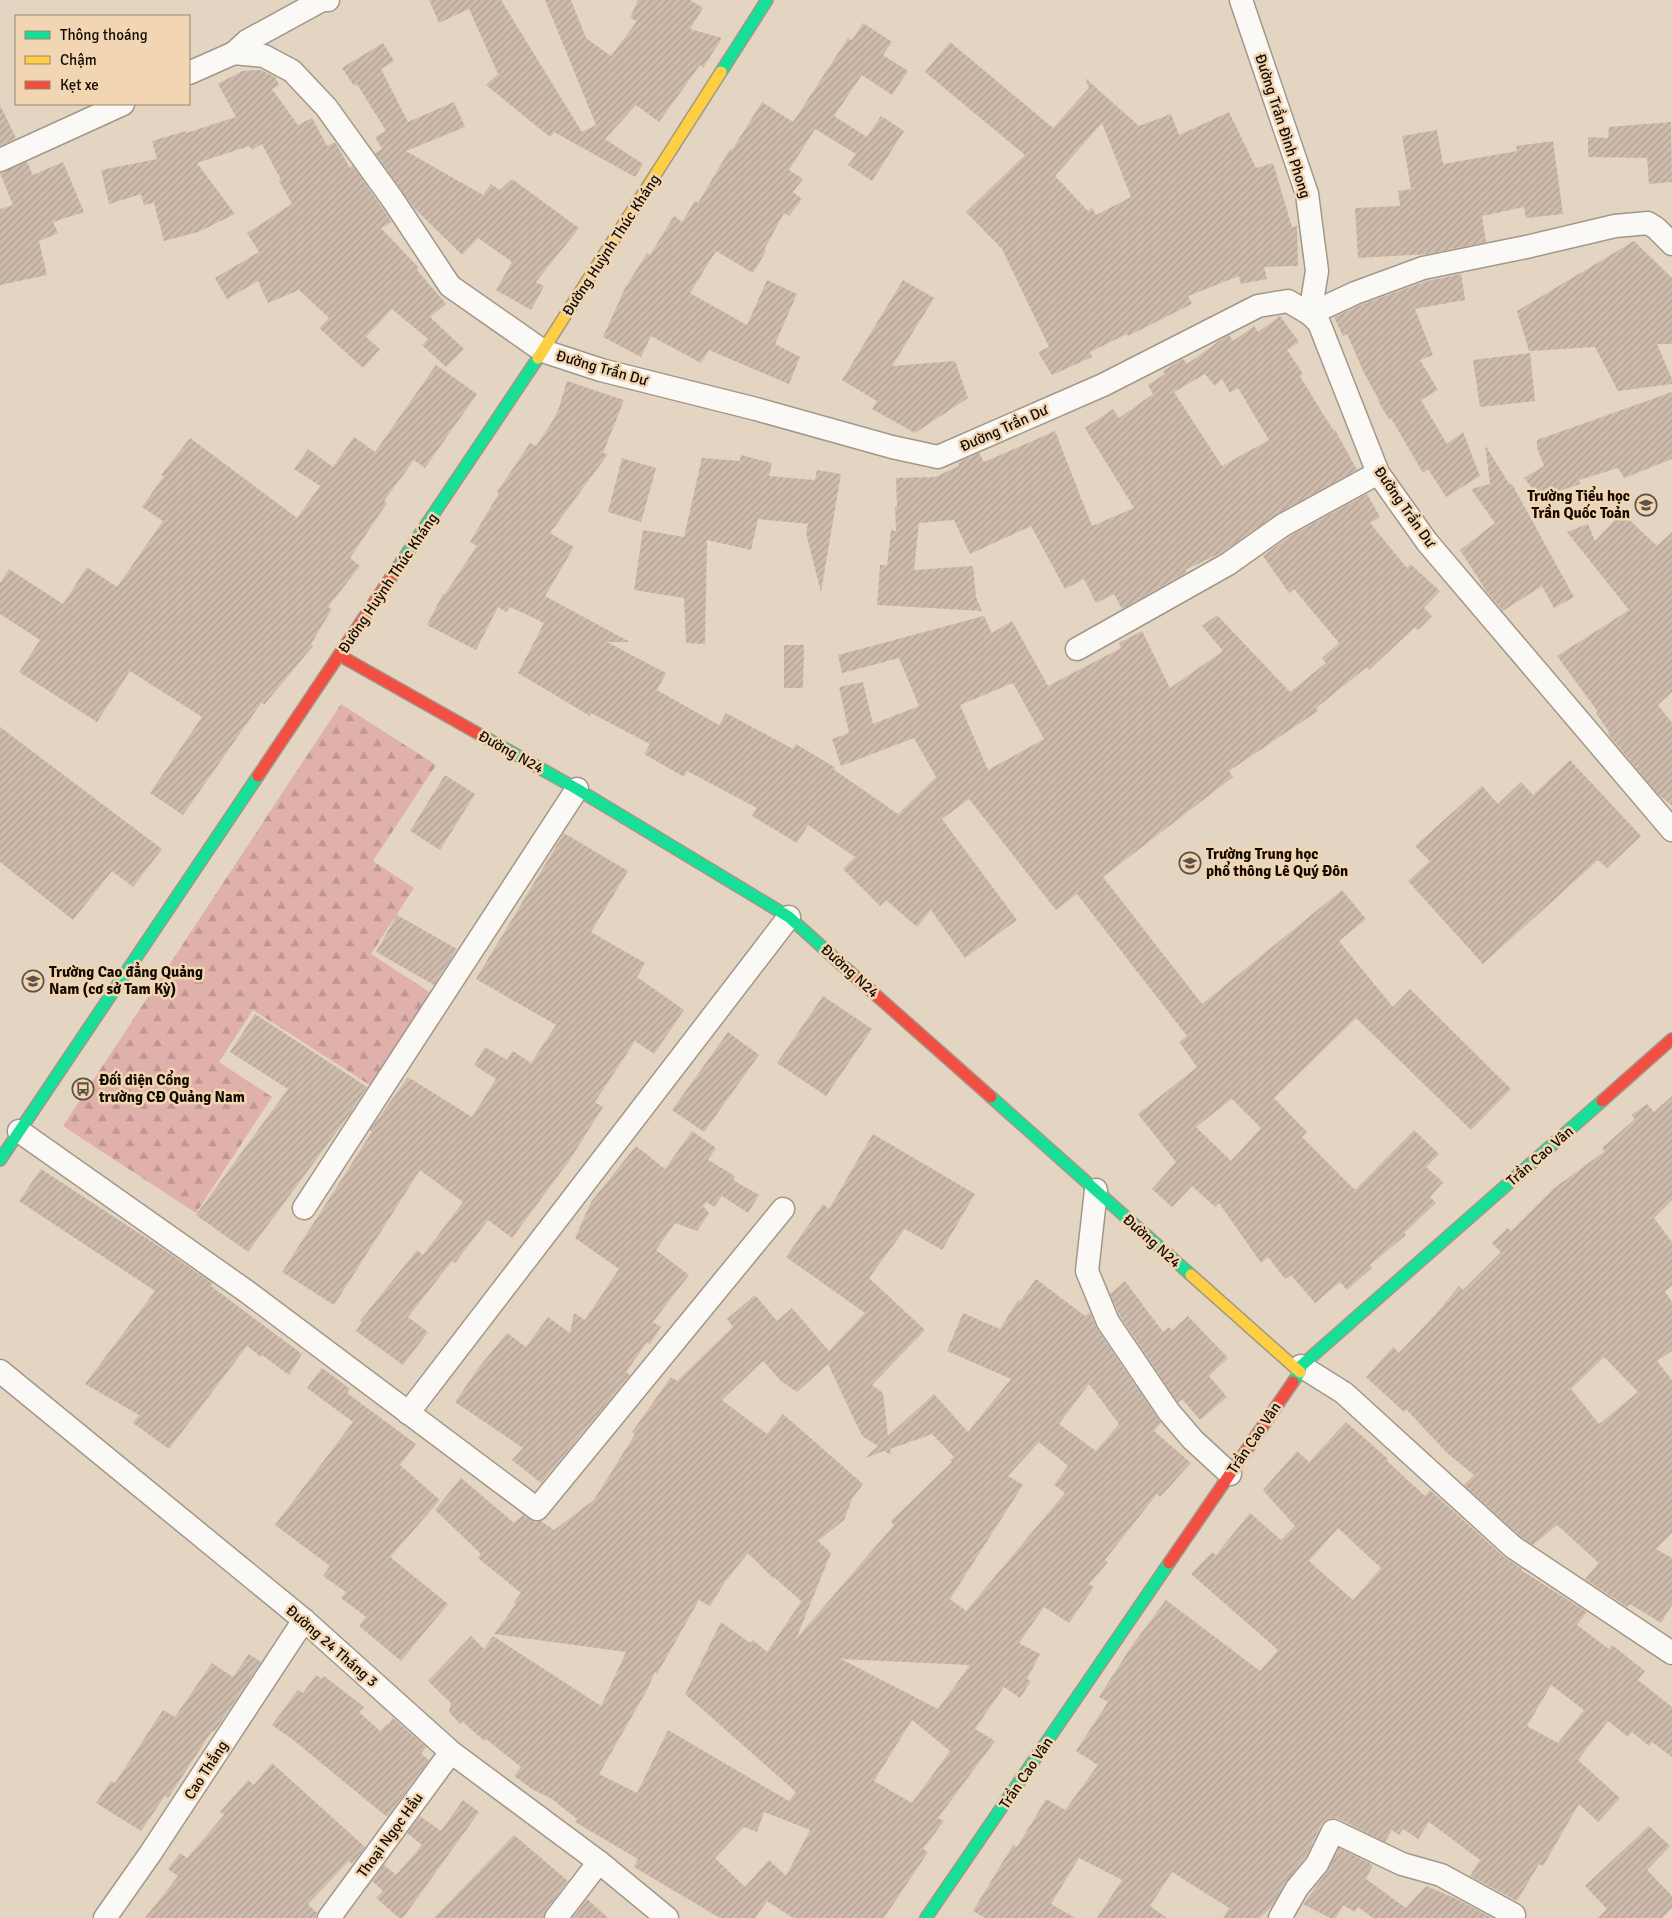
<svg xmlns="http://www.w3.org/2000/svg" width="1672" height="1918" font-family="Signika,sans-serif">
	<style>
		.forest { fill: url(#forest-firs) }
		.building { fill: url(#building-hatch); fill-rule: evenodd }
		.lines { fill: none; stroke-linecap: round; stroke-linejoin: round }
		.street-casing { stroke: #a29788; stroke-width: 25 }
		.fast-casing { stroke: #a29788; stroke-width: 14 }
		.slow-casing { stroke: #a29788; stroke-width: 14 }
		.jam-casing { stroke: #a29788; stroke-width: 14 }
		.street { stroke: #fbf9f6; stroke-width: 22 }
		.fast { stroke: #16e098; stroke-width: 11 }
		.slow { stroke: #ffcf43; stroke-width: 11 }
		.jam { stroke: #f24e42; stroke-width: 11 }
		.labels { text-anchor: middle; stroke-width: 5; stroke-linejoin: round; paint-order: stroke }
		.street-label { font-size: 15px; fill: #140b02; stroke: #f2d6b4 }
		.poi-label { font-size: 15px; font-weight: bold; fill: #140b02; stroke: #f2d6b4; text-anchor: start }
	</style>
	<defs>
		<pattern id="forest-firs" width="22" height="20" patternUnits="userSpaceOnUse" patternTransform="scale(1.25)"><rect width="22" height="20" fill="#e0b0ab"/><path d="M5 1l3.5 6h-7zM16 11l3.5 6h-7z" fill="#bf9692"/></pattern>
		<pattern id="building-hatch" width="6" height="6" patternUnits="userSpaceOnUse" patternTransform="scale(1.25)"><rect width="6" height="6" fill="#cebbac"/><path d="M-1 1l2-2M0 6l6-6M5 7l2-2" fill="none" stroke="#b09f92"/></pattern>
	</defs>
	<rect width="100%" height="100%" fill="#e4d5c2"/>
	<path class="forest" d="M341,704L436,765L373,861L414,888L371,954L437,997L376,1089L253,1010L219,1062L272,1097L196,1213L63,1126Z"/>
	<g class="building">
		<path d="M429,0H501L582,132L596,125L545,0H571L586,38L611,56L637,21L630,18L638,0H690L703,8L690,29L722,38L703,68L700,65L659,122L636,105L605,139L643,164L635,177L554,132L550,137L486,85L498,74L469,9L439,23Z"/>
		<path d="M863,23L892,42L883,55L908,71L892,95L862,75L834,116L867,137L881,116L904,131L872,181L848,165L856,154L815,129L789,170L803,179L793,192L802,199L789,216L784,213L764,250L766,251L753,273L716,251L690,293L747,325L767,280L797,294L775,344L800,357L789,384L709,350L701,363L651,336L641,357L603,337L625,288L647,253L650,255L674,216L682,222L695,201L698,203L730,149L732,150L762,102L793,122L848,38L852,40Z"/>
		<path d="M950,42L1053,128L1089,88L1085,78L1139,126L1171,114L1179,135L1229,112L1256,168L1273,163L1292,227L1297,226L1298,266L1264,267L1267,279L1241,284L1239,276L1188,296L1192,304L1128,336L1127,334L1090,352L1092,357L1052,375L1038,352L1049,347L1002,249L966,212L1025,155L925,72ZM1102,123L1131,197L1096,215L1092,208L1088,211L1055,176Z"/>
		<path d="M383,43L394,61L381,69L408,122L454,102L465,127L406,151L483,195L491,184L500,190L512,179L579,228L536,282L544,286L531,310L496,290L512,262L478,238L462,255L414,208L375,153L382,149L375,137L386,131L357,84L354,86L342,68Z"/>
		<path d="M261,70L275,77L279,85L272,89L298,125L312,118L327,146L335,142L350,168L353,166L392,222L381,228L419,268L417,270L446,304L430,317L464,349L446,367L422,345L428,339L392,309L366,337L380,349L363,368L319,328L329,318L299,290L268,303L258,281L227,299L215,278L259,252L247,233L292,204L279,181L281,180L262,144L252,150L249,146L197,163L235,214L198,232L164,241L154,203L144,205L141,194L109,204L101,170L157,159L152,141L186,131V133L236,117L218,84L242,71Z"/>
		<path d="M0,105L16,138L0,146Z"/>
		<path d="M1671,122L1672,182L1649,184L1647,158L1588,157V137L1608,138L1609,127Z"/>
		<path d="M1437,130L1443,164L1517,151L1516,146L1553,141L1563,214L1526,218L1524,207L1482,216L1486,242L1428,254L1358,258L1355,208L1400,206L1398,191L1411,189L1402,136Z"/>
		<path d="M27,162L33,175L63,162L84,212L53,222L58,233L39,241L47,275L0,285V209L13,205L0,173Z"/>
		<path d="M1634,241L1672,278V344H1657L1672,379V384L1618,391L1595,347L1529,351L1517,311Z"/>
		<path d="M1461,274L1465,300L1415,309L1433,355L1420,360L1438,390L1421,400L1447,444L1463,432L1480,476L1446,497L1428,469L1423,473L1391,418L1389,419L1378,401L1379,400L1364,373L1347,334L1343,336L1334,317L1360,305L1427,281Z"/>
		<path d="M903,280L934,298L892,366L955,361L968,398L915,433L872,409L877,401L842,380Z"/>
		<path d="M1280,316L1299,342L1287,350L1303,374L1300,376L1323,414L1334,431L1335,430L1357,470L1277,514L1221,553L1185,570L1187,572L1122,609L1114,594L1096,603L1084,579L1065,589L1031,526L970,554L954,520L919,523L914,570L973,566L976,597L982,611L877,605L880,565H887L891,530L896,531L895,507H897L896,478L935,477L959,466L958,463L979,453L984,462L1055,431L1092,526L1134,508L1085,428L1113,409L1119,418L1153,394L1148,385L1165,374L1163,371L1182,359H1183L1187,364L1222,339L1229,335L1233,341L1254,326L1258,332ZM1205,374L1215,386L1222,379L1230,393L1238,388L1269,440L1222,466L1174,392Z"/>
		<path d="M1530,353L1535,401L1480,407L1473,360Z"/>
		<path d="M436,365L477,394L425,468L414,460L384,501L387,503L350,558L360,566L328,607L332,609L311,644L313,646L264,705L262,702L183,815L150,793L202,717L130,671L97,722L19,672L40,640L0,614V583L9,569L63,604L87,567L117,587L163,521L142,507L164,476L161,475L190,438L297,518L320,486L294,469L308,449L333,467L354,437L375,452Z"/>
		<path d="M567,381L624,400L603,453L608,454L550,533L574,547L545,596L630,642H607L666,673L657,690L719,725L726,713L793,749L796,744L836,768L833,769L898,814L936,777L914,738L841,766L832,739L849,733L839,687L863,682L873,724L919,706L899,658L842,673L838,655L984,616L992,633L1012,621L1048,686L1121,648L1119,643L1142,631L1170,688L1223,651L1202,626L1217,615L1290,692L1326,663L1322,658L1339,643L1294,589L1289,593L1263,556L1290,536L1367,494L1380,517L1370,523L1407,568L1410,564L1440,591L1424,608L1432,616L1418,630L1415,627L1369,670L1367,667L1316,708L1318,711L1229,771L1233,777L1103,877L1202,1004L1342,890L1366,919L1339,941L1393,1007L1410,989L1511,1089L1471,1130L1356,1018L1274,1098L1307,1132L1302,1137L1355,1190L1414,1130L1439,1154L1426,1167L1443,1182L1430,1197L1436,1203L1404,1233L1406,1235L1370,1265L1372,1268L1347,1290L1340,1282L1315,1303L1291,1275L1285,1279L1268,1257L1261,1263L1219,1203L1215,1207L1192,1186L1172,1207L1152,1189L1176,1162L1138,1114L1197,1067L1179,1042L1187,1036L1077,894L1056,910L969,799L942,819L1017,920L965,958L931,910L917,927L886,900L880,906L843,869L855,857L808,825L797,843L752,816L757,808L687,771L684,777L644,754L650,744L591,713L590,716L518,673L544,623L510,607L506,612L498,607L476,650L427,625L443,594H445L477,546L470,542L499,493L497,492L530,443L536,446L552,422L559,408ZM1013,683L1044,739L988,770L960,705ZM1232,1099L1261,1128L1231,1161L1196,1127Z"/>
		<path d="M1672,392V459L1624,478L1618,468L1579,480L1580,484L1540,498L1524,478L1544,466L1537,448V440Z"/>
		<path d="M1485,445L1510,485L1512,484L1574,597L1554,608L1542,586L1503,611L1487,592L1460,550L1495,523L1471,489L1490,484Z"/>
		<path d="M741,455L772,463L769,476L815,480L817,470L841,474L821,592L806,533L808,524L758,519L751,550L707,540L705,644L686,643L684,598L634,590L643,530L684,537L702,458L740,461Z"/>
		<path d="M622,458L656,468L641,522L608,512Z"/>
		<path d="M1622,513L1657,546L1672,532V692L1658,705L1672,723V806L1656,792L1608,734L1609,732L1596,713L1598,712L1557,656L1629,610L1567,532L1588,524L1595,541Z"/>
		<path d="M784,645H804L803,688H784Z"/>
		<path d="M0,727L162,849L133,887L112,871L73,920L0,862Z"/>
		<path d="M1570,760L1641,836L1607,868L1598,860L1483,964L1408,881L1430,861L1415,846L1482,786L1498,804L1521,782L1533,795Z"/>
		<path d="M445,775L475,794L440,850L410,831Z"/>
		<path d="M564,833L628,871L591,932L645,963L637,977L684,1010L654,1054L635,1041L595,1102L603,1107L569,1161L512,1238L488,1220L455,1263L452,1261L408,1317L428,1332L403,1365L356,1331L362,1322L360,1321L417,1250L423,1255L463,1202L420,1170L334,1305L282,1272L372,1132L370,1130L408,1077L472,1117L496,1079L474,1065L485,1047L507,1060L513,1051L531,1063L556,1025L476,979Z"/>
		<path d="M397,915L457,949L434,985L376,952Z"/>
		<path d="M823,996L872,1029L826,1096L777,1063Z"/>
		<path d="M255,1014L367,1087L349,1115L248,1252L196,1215L288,1089L230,1052Z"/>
		<path d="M728,1032L759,1055L704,1132L672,1110Z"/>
		<path d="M1672,1096V1200L1654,1218L1672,1242V1286L1665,1291L1672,1302V1351L1657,1361L1672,1380V1533L1656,1549L1672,1558V1605L1661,1623L1630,1604L1627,1607L1585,1579L1599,1563L1557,1525L1533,1545L1521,1537L1464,1485L1474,1475L1447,1453L1406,1409L1404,1412L1366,1377L1393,1347L1399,1353L1435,1315L1459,1286L1463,1290L1501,1252L1492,1243L1508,1228L1511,1231L1553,1189L1605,1151L1602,1148L1635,1119L1631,1115L1647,1104L1654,1112ZM1604,1357L1638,1392L1599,1424L1571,1389Z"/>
		<path d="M692,1131L716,1148L708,1160L735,1176L733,1180L759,1195L748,1213L722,1196L714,1207L707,1202L703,1206L709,1213L697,1231L675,1223L656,1250L689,1275L653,1322L661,1327L650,1344L647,1342L626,1372L630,1375L541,1483L512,1460L523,1448L455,1402L479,1367L507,1333L526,1347L548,1317L570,1333L574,1313L585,1320L619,1269L575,1238L591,1202L636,1146L665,1169Z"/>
		<path d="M873,1134L975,1194L942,1250L905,1229L869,1278L925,1330L872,1385L883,1393L888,1436L934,1394L968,1432L1011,1379L947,1351L963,1313L1000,1329L1018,1300L1020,1301L1036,1279L1085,1316L1090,1312L1097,1329L1161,1423L1154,1431L1191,1463L1160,1497L1157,1494L1105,1560L1108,1562L1089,1584L1094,1587L1069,1623L1044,1607L1019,1643L1040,1654L1027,1679L1031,1681L1020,1698L1004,1687L975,1729L995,1741L938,1818L944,1821L923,1849L928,1852L884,1918H793L767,1901L755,1918H720L634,1867L638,1859L575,1822L577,1819L552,1799L532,1789L514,1776L521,1767L486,1739L484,1741L462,1721L460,1724L449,1712L451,1703L428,1681L471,1636L484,1649L493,1636L601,1706L626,1652L494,1634L516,1604L514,1602L521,1593L478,1558L481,1554L435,1510L461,1478L514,1523L523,1515L535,1522L541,1521L554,1530L594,1500L635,1434L632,1432L671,1377L677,1381L733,1327L727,1319L755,1295L777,1321L792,1308L829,1351L865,1313L786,1257L823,1204L829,1209ZM763,1361L781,1381L797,1392L828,1364L862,1436L878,1446L865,1458L884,1451L891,1455L890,1449L932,1434L954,1457L950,1460L952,1462L891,1521L894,1525L796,1639L831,1553L818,1541L844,1520L852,1499L863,1484L783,1414L767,1434L722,1400ZM1089,1384L1119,1424L1096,1451L1059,1424ZM1039,1442L1068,1466L1054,1485L1065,1493L966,1611L950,1599L1023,1485L1008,1476ZM748,1553L773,1578L774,1577L802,1602H801L767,1652L753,1640L750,1643L721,1622L685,1694L796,1792L789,1801L668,1730L637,1793L599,1774L647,1690L655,1672L657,1674L699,1600L710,1606L725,1582ZM841,1659L970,1665L938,1709ZM912,1720L950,1751L912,1803L874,1781ZM764,1812L810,1830L786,1876L769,1860L745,1887L715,1858L744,1827L757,1832Z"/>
		<path d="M41,1169L157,1245L212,1283L211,1286L302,1354L289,1375L262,1355L261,1357L247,1346L169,1449L133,1423L139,1415L85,1384L155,1291L19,1201Z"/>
		<path d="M1125,1281L1163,1332L1169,1327L1172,1331L1188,1316L1228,1358L1209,1376L1227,1397L1200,1420L1182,1399L1178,1403L1120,1316L1110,1294Z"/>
		<path d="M322,1368L350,1389L347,1393L416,1444L400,1465L440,1500L390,1557L448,1604L401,1661L359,1626L366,1617L341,1598L346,1592L323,1576L330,1566L275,1525L353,1422L307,1388Z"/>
		<path d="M1346,1422L1388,1459L1387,1461L1425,1496L1430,1490L1504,1557L1522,1569L1521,1570L1587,1612L1577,1625L1609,1649L1612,1645L1645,1671L1638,1680L1672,1707V1757L1652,1742L1649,1746L1632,1732L1628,1737L1608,1721L1578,1760L1620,1798L1598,1822L1579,1804L1543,1866L1539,1864L1517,1901L1470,1876L1480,1860L1429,1822L1418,1839L1403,1829L1399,1835L1392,1830L1385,1842L1339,1819L1332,1818L1326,1820L1321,1825L1306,1857L1287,1880L1273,1905L1260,1918H1223L1229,1908L1172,1872L1150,1906L1167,1918H1097L1122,1880L1079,1858L1051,1904L1075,1918H985L973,1911L1013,1845L1017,1847L1046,1799L1065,1810L1098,1765L1076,1751L1108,1702L1099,1697L1131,1647L1166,1600L1260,1671L1278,1650L1191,1574L1212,1552L1216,1555L1250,1513L1281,1540L1295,1526L1263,1490L1297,1451L1309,1462ZM1338,1528L1381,1568L1353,1600L1309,1561ZM1551,1685L1584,1710L1558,1743L1527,1726Z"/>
		<path d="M249,1654L261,1662L214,1732L212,1731L168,1798L165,1796L141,1831L96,1803L111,1781L115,1783L163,1710L175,1717L212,1663L233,1677Z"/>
		<path d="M316,1675L322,1679L324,1676L364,1707L359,1712L380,1731L387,1724L388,1725L393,1718L426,1747L421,1754L429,1760L387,1817L292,1739L272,1725L298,1690L303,1693Z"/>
		<path d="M272,1763L365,1847L352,1864L349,1861L308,1904L317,1913L316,1918H145L178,1876L168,1869L180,1853L187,1858L224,1815L220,1812L248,1780L254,1785Z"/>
		<path d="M463,1800L479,1812L403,1918H399L376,1898L383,1891L372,1881L384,1865L396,1875L422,1845L407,1833L420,1816L441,1831Z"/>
		<path d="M1649,1826L1670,1846L1647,1870L1672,1896V1908L1662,1918H1598L1607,1909L1585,1886Z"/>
		<path d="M514,1835L568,1881L546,1910L543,1918H434Z"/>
		<path d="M1339,1848L1373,1865L1366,1879L1406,1908L1426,1886L1457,1899L1492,1918H1373L1358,1907L1355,1912L1343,1905L1336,1918H1330L1303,1904L1327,1872Z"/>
		<path d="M587,1899L608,1918H573Z"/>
	</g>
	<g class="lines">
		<g class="street-casing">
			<g id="street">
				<path d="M1241,0L1307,194L1317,271L1310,314"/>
				<path d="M234,53L247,41L322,0H328"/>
				<path d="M189,73L234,53L264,56L292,71L326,107L393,200L450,286L543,351L601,370L756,409L892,447L938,457L1103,385L1258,306L1288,301L1310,314L1319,323L1378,473L1427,542L1672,830"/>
				<path d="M0,160L123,104"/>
				<path d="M1310,314L1355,293L1423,268L1526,247L1615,226L1648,223L1656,228L1672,244"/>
				<path d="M1077,649L1228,564L1283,525L1378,473"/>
				<path d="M19,1131L246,1291L537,1509L783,1209"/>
				<path d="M1096,1190L1087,1271L1108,1322L1169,1412L1193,1440L1230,1474"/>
				<path d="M304,1208L577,789"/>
				<path d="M1301,1366L1344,1393L1513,1547L1672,1653"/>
				<path d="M0,1371L304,1620L451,1752L599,1862L667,1918"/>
				<path d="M408,1413L789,917"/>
				<path d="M105,1918L150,1854L304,1620"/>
				<path d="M329,1918L451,1752"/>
				<path d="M556,1918L599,1862"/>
				<path d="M1280,1918L1297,1888L1317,1864L1333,1831L1402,1864L1441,1875L1514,1915"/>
			</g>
		</g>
		<g class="fast-casing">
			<g id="fast">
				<path d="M721,72L767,0"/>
				<path d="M398,567L538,358"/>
				<path d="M486,738L577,789L789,917L842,965"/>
				<path d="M991,1097L1191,1275"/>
				<path d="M0,1160L258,776"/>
				<path d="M1293,1382L1300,1372L1301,1366L1602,1101"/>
				<path d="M926,1918L1169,1563"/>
			</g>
		</g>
		<g class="slow-casing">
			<g id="slow">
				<path d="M538,358L721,72"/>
				<path d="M1191,1275L1300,1372"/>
			</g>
		</g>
		<g class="jam-casing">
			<g id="jam">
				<path d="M339,655L486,738"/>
				<path d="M258,776L398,567"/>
				<path d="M842,965L991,1097"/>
				<path d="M1602,1101L1672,1039"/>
				<path d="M1169,1563L1293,1382"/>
			</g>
		</g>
		<use href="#street" class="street"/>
		<use href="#fast" class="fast"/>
		<use href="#slow" class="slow"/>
		<use href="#jam" class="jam"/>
	</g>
	<defs>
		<g id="school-ring" transform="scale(1.125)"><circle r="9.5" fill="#f2d6b4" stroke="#5d5245" stroke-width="1.5"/><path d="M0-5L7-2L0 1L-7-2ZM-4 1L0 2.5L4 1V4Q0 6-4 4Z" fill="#5d5245"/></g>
		<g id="university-ring" transform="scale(1.125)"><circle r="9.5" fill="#f2d6b4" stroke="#5d5245" stroke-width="1.5"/><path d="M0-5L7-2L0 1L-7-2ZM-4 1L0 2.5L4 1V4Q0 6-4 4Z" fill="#5d5245"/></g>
		<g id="bus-ring" transform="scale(1.125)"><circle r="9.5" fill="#f2d6b4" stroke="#5d5245" stroke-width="1.5"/><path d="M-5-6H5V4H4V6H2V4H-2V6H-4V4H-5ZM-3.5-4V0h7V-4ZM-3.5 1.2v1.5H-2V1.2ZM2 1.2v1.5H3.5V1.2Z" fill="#5d5245"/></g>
	</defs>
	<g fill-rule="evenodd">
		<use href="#school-ring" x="1646" y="505"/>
		<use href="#school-ring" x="1190" y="863"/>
		<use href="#university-ring" x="33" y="981"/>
		<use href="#bus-ring" x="83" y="1089"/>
	</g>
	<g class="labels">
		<g class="street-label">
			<text transform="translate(1283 126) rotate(72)" y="5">Đường Trần Đình Phong</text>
			<text transform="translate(611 245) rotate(-57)" y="5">Đường Huỳnh Thúc Kháng</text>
			<text transform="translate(602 368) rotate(16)" y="5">Đường Trần Dư</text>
			<text transform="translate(1004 428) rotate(-24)" y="5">Đường Trần Dư</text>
			<text transform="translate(1405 507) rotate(55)" y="5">Đường Trần Dư</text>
			<text transform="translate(388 583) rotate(-56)" y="5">Đường Huỳnh Thúc Kháng</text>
			<text transform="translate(511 752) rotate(29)" y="5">Đường N24</text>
			<text transform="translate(850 971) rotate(42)" y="5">Đường N24</text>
			<text transform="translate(1540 1156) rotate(-41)" y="5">Trần Cao Vân</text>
			<text transform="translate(1152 1241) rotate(42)" y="5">Đường N24</text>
			<text transform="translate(1254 1438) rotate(-56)" y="5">Trần Cao Vân</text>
			<text transform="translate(332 1646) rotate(41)" y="5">Đường 24 Tháng 3</text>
			<text transform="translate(206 1770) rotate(-57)" y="5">Cao Thắng</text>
			<text transform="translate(1026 1773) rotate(-56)" y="5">Trần Cao Vân</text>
			<text transform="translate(390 1835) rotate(-54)" y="5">Thoại Ngọc Hầu</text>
		</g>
		<g class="poi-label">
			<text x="1630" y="501" text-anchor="end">Trường Tiểu học<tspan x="1630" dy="17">Trần Quốc Toản</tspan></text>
			<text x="1206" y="859">Trường Trung học<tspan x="1206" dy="17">phổ thông Lê Quý Đôn</tspan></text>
			<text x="49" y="977">Trường Cao đẳng Quảng<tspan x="49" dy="17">Nam (cơ sở Tam Kỳ)</tspan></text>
			<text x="99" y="1085">Đối diện Cổng<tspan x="99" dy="17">trường CĐ Quảng Nam</tspan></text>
		</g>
	</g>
	<rect x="15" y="15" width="175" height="90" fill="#f2d6b4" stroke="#99856d"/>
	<rect x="25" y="31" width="25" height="8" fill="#16e098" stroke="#99856d"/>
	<text x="60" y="40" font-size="15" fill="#140b02">Thông thoáng</text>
	<rect x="25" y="56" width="25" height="8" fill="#ffcf43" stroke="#99856d"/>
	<text x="60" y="65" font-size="15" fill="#140b02">Chậm</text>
	<rect x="25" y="81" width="25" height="8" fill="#f24e42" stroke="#99856d"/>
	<text x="60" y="90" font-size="15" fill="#140b02">Kẹt xe</text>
</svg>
